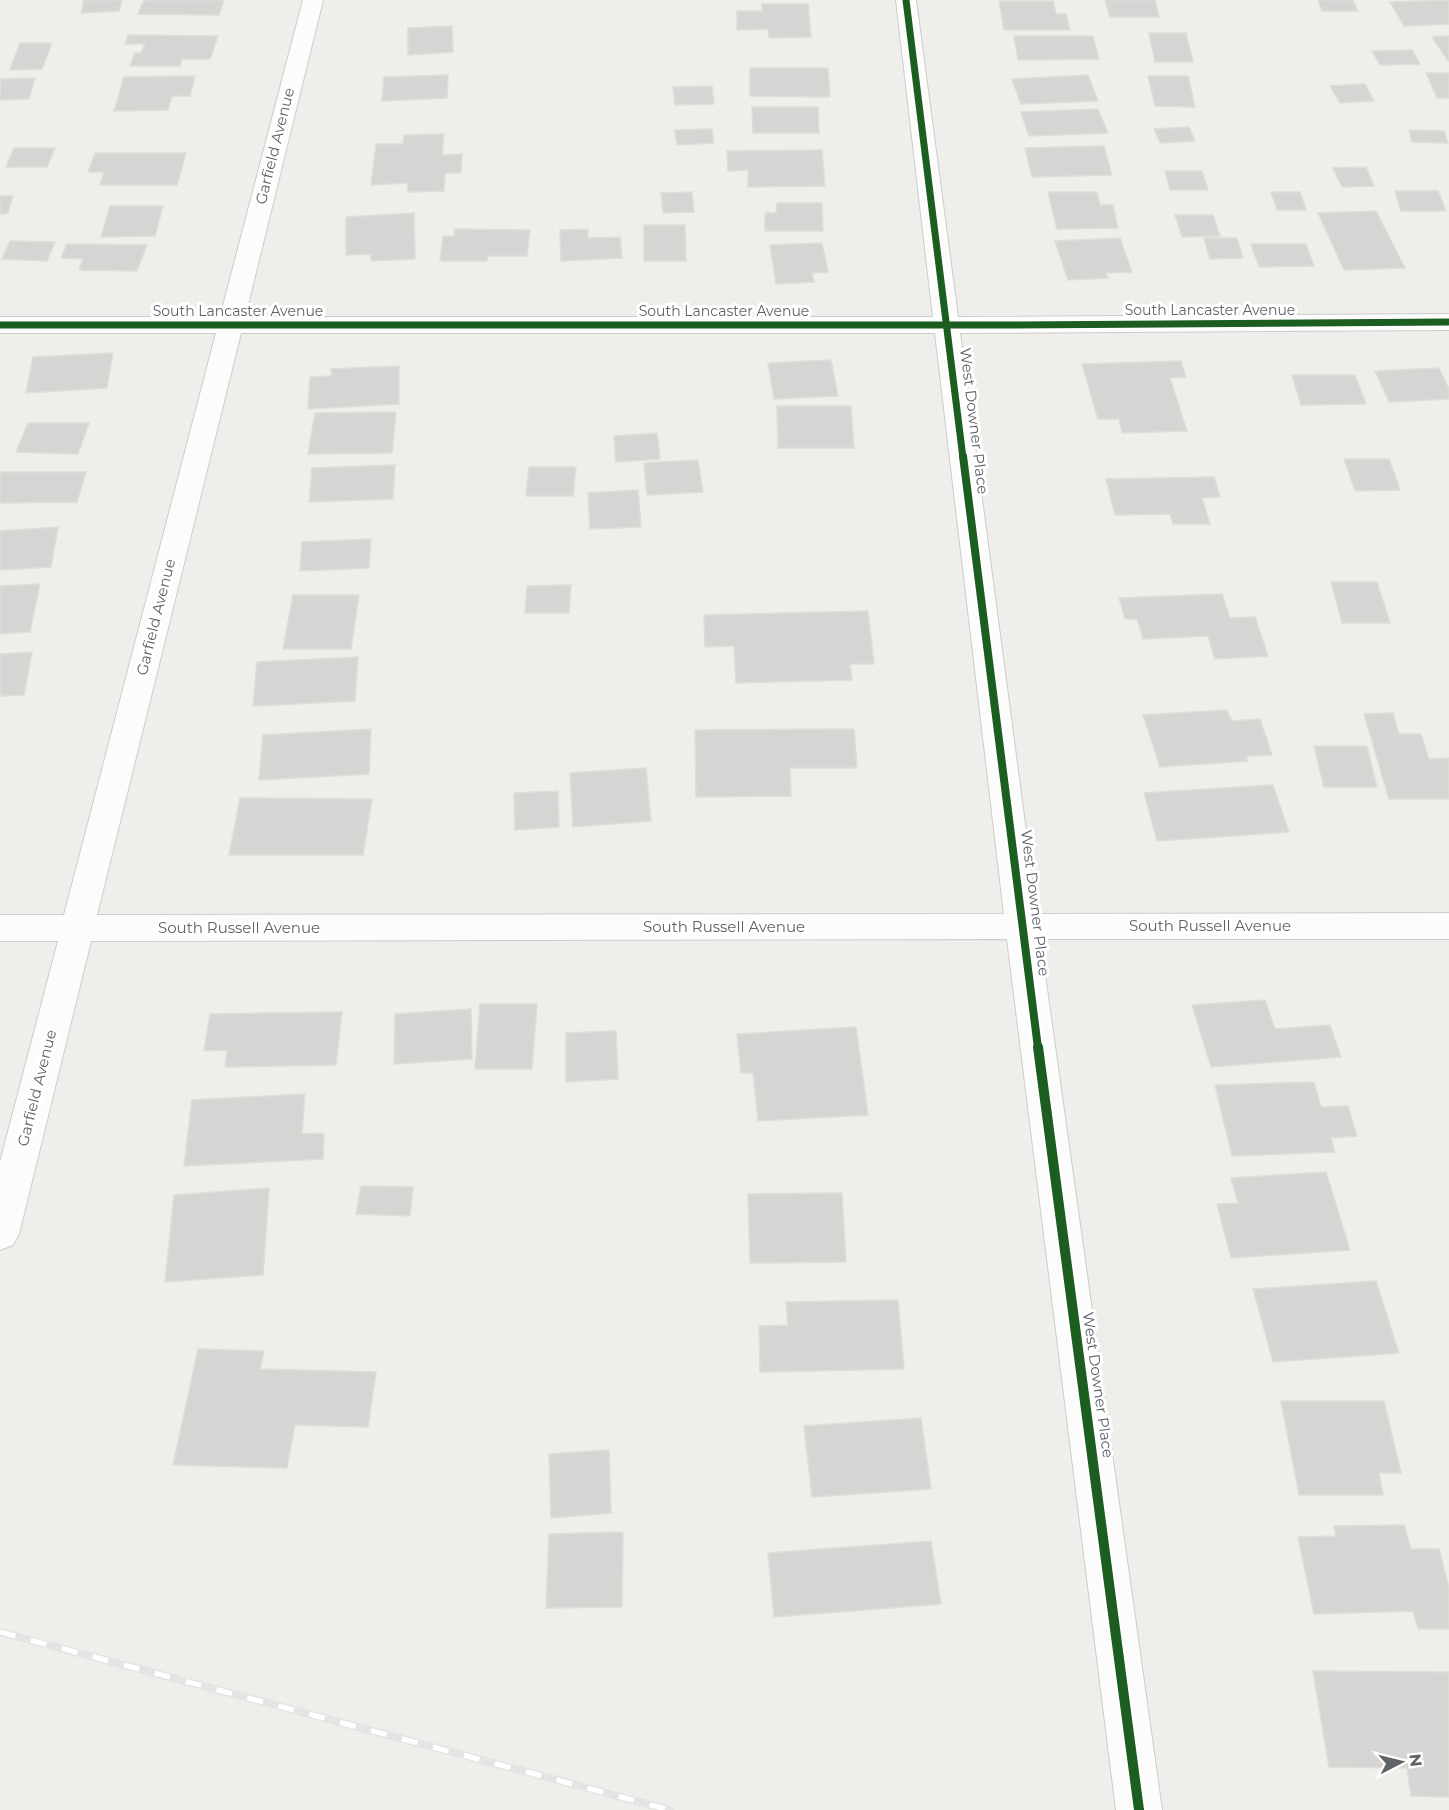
<svg xmlns="http://www.w3.org/2000/svg" width="1449" height="1810" font-family="Montserrat,sans-serif">
	<style>
		.building { fill: #d6d5d3; stroke: #deddd9; stroke-width: 1.5 }
		.lines { fill: none; stroke-linecap: round; stroke-linejoin: round }
		.street-casing { stroke: #cbcccc; stroke-width: 2 }
		.street { fill: #fdfcfc; fill-rule: evenodd }
		.rail-casing { stroke: #e4e4e4; stroke-width: 8 }
		.rail { stroke: #fff; stroke-width: 5; stroke-dasharray: 16; stroke-linecap: butt }
		.cycleway-far2-casing { stroke: #fff; stroke-width: 10 }
		.cycleway-far1-casing { stroke: #fff; stroke-width: 12 }
		.cycleway-casing { stroke: #fff; stroke-width: 14 }
		.cycleway-far2 { stroke: #1b5e20; stroke-width: 7 }
		.cycleway-far1 { stroke: #1b5e20; stroke-width: 8 }
		.cycleway { stroke: #1b5e20; stroke-width: 10 }
		.labels { text-anchor: middle; stroke-width: 6; stroke-linejoin: round; paint-order: stroke }
		.far-street-label { font-size: 14px; fill: #5f6368; stroke: #fff }
		.street-label { font-size: 15px; fill: #5f6368; stroke: #fff }
	</style>
	<rect width="100%" height="100%" fill="#efeeea"/>
	<g class="building">
		<path d="M84,0H122L119,11L81,13Z"/>
		<path d="M144,0H224L219,15L138,14Z"/>
		<path d="M1105,0H1155L1159,17H1110Z"/>
		<path d="M1318,0H1353L1358,11H1322Z"/>
		<path d="M1449,0V24L1404,26L1390,2Z"/>
		<path d="M999,1H1053L1056,14H1066L1070,30H1004Z"/>
		<path d="M762,4H808L811,37L769,38L768,29L737,30V11H762Z"/>
		<path d="M452,26L453,52L408,55V28Z"/>
		<path d="M1149,33H1186L1193,62H1155Z"/>
		<path d="M128,35L218,36L210,59H182L180,66H130L135,53H141L145,44H125Z"/>
		<path d="M1014,36H1093L1099,59L1018,60Z"/>
		<path d="M1449,36V61H1448L1432,37Z"/>
		<path d="M20,43H52L42,69L10,70Z"/>
		<path d="M1412,50L1420,64L1380,65L1372,51Z"/>
		<path d="M750,68H828L830,97L750,96Z"/>
		<path d="M1426,73H1449V98H1437Z"/>
		<path d="M448,75L447,98L382,101L384,77Z"/>
		<path d="M1088,75L1098,101L1021,104L1012,79Z"/>
		<path d="M195,76L190,96H172L168,110L114,111L124,77Z"/>
		<path d="M1148,76H1188L1195,107L1155,106Z"/>
		<path d="M35,78L29,99L0,100L1,79Z"/>
		<path d="M1365,84L1374,101L1340,103L1330,86Z"/>
		<path d="M712,86L714,104L675,105L673,87Z"/>
		<path d="M752,107H818L819,133H753Z"/>
		<path d="M1098,109L1108,133L1029,136L1021,112Z"/>
		<path d="M1189,127L1195,141L1160,143L1154,129Z"/>
		<path d="M712,129L714,143L677,145L675,130Z"/>
		<path d="M1409,130L1444,131L1448,143L1412,142Z"/>
		<path d="M444,134L442,155L462,154L461,173H445L444,191L407,192L408,183L371,185L376,144H403L404,135Z"/>
		<path d="M1104,146L1112,175L1032,177L1025,148Z"/>
		<path d="M14,148H55L47,167H6Z"/>
		<path d="M822,150L825,186L748,187V170L728,171L727,151Z"/>
		<path d="M95,153H186L177,185H100L104,172H88Z"/>
		<path d="M1366,167L1374,186L1342,187L1333,168Z"/>
		<path d="M1165,171H1202L1208,190H1170Z"/>
		<path d="M1395,191H1438L1446,211H1401Z"/>
		<path d="M692,192L694,212L663,213L661,193Z"/>
		<path d="M1048,192H1097L1100,205H1113L1118,228L1057,229Z"/>
		<path d="M1271,192H1300L1306,210H1277Z"/>
		<path d="M0,196H13L8,213L0,214Z"/>
		<path d="M777,203H822L823,231H765V213H776Z"/>
		<path d="M110,206H163L155,236L101,237Z"/>
		<path d="M1376,211L1405,268L1344,270L1318,213Z"/>
		<path d="M414,213L415,259L371,261V254L346,255V217Z"/>
		<path d="M1175,215H1213L1220,236L1182,237Z"/>
		<path d="M644,225H685L686,261H644Z"/>
		<path d="M455,229L530,230L527,256H488L487,261H440L443,236H454Z"/>
		<path d="M588,229V238L620,237L622,258L561,261L560,230Z"/>
		<path d="M1120,238L1132,272L1106,273L1108,278L1068,280L1055,241Z"/>
		<path d="M1204,238H1237L1243,258L1210,259Z"/>
		<path d="M10,241L55,242L47,261L2,259Z"/>
		<path d="M822,243L828,272L812,273L814,282L776,284L770,245Z"/>
		<path d="M67,244L147,245L137,271L79,270L83,259L61,258Z"/>
		<path d="M1251,244H1306L1314,266L1259,267Z"/>
		<path d="M113,353L107,388L26,393L33,357Z"/>
		<path d="M831,360L838,396L774,399L768,363Z"/>
		<path d="M1181,361L1186,377L1170,378L1187,431L1122,433L1119,419H1098L1082,364Z"/>
		<path d="M399,366V404L308,409L310,377L332,376L331,369Z"/>
		<path d="M1439,368L1449,389V399L1389,402L1375,371Z"/>
		<path d="M1292,375H1355L1366,404L1301,405Z"/>
		<path d="M777,406H851L854,448H778Z"/>
		<path d="M396,412L392,453L308,454L315,413Z"/>
		<path d="M28,423H89L78,454L16,452Z"/>
		<path d="M657,433L660,459L616,462L614,436Z"/>
		<path d="M1344,459H1389L1400,490L1355,491Z"/>
		<path d="M698,460L703,492L647,495L644,463Z"/>
		<path d="M395,465L393,499L309,502L312,468Z"/>
		<path d="M529,467H576L573,496H526Z"/>
		<path d="M0,472H86L77,502L0,503Z"/>
		<path d="M1214,477L1220,497L1202,498L1210,524H1173L1170,514L1115,515L1106,479Z"/>
		<path d="M638,490L641,527L590,529L588,493Z"/>
		<path d="M58,527L51,567L0,570V531Z"/>
		<path d="M371,539L369,568L300,571L302,542Z"/>
		<path d="M1331,582H1377L1390,623H1342Z"/>
		<path d="M40,584L30,632L0,634V586Z"/>
		<path d="M571,585L569,613H525L527,586Z"/>
		<path d="M1222,594L1230,618L1255,617L1268,656L1215,659L1208,636L1143,639L1137,619H1125L1119,598Z"/>
		<path d="M293,595H359L351,649H283Z"/>
		<path d="M868,611L874,664H850L852,680L736,683L734,646L705,647L704,615Z"/>
		<path d="M32,652L24,695L0,696V654Z"/>
		<path d="M358,657L355,701L253,706L257,662Z"/>
		<path d="M1227,710L1232,721L1260,719L1272,755L1246,756L1248,761L1160,767L1143,715Z"/>
		<path d="M1393,713L1399,734H1421L1429,759L1449,758V799H1389L1364,714Z"/>
		<path d="M371,729L369,774L259,780L263,735Z"/>
		<path d="M854,729L857,768H790L791,796L696,797L695,730Z"/>
		<path d="M1314,746H1367L1377,787H1324Z"/>
		<path d="M646,768L651,821L573,827L570,773Z"/>
		<path d="M1273,785L1289,832L1157,841L1144,793Z"/>
		<path d="M558,791L559,827L515,830L514,793Z"/>
		<path d="M240,798L372,799L363,855H229Z"/>
		<path d="M1265,1000L1275,1029L1330,1025L1341,1057L1211,1067L1192,1005Z"/>
		<path d="M480,1004H537L532,1069H475Z"/>
		<path d="M471,1009L472,1059L394,1064L395,1014Z"/>
		<path d="M342,1012L336,1065L225,1067L227,1050L204,1051L210,1014Z"/>
		<path d="M856,1027L868,1115L758,1121L753,1073H741L737,1034Z"/>
		<path d="M616,1031L618,1079L566,1082V1033Z"/>
		<path d="M1314,1082L1321,1107L1348,1106L1357,1136L1331,1138L1335,1152L1232,1156L1215,1085Z"/>
		<path d="M305,1094L302,1134L324,1133L323,1159L184,1166L192,1100Z"/>
		<path d="M1326,1172L1350,1250L1231,1258L1217,1204L1238,1203L1231,1178Z"/>
		<path d="M361,1186L413,1187L410,1216L356,1214Z"/>
		<path d="M269,1188L263,1275L165,1282L174,1195Z"/>
		<path d="M842,1193L846,1262L750,1263L748,1194Z"/>
		<path d="M1376,1281L1399,1353L1273,1362L1253,1289Z"/>
		<path d="M898,1300L904,1369L760,1372L759,1326L788,1325L786,1302Z"/>
		<path d="M198,1349L264,1351L260,1369L376,1372L368,1427L295,1425L287,1468L173,1465Z"/>
		<path d="M1281,1401H1384L1401,1473H1379L1383,1495H1299Z"/>
		<path d="M921,1418L931,1489L812,1497L804,1426Z"/>
		<path d="M609,1450L611,1513L551,1518L549,1454Z"/>
		<path d="M1404,1525L1411,1549H1439L1449,1588V1629H1418L1413,1611L1314,1614L1298,1537L1336,1536L1334,1526Z"/>
		<path d="M623,1532L622,1607L546,1608L549,1534Z"/>
		<path d="M931,1541L941,1604L774,1617L768,1553Z"/>
		<path d="M1313,1671L1449,1672V1797L1411,1796L1407,1768L1329,1767Z"/>
	</g>
	<g class="lines">
		<g class="street-casing">
			<path id="street" d="M303,0H323L245,317H933L896,0H916L958,317L1449,314V330L960,333L1037,914L1449,913V939H1040L1162,1810H1116L1007,939L91,941L19,1234L13,1245L0,1250V1162L58,941H0V915H64L216,333H0V317H220ZM241,333H935L1004,914L97,915Z"/>
		</g>
		<use href="#street" class="street"/>
		<g class="rail-casing">
			<path id="rail" d="M0,1632L670,1810"/>
		</g>
		<use href="#rail" class="rail"/>
		<g class="cycleway-far2-casing">
			<g id="cycleway-far2">
				<path d="M906,0L963,458"/>
				<path d="M0,325H1013L1449,322"/>
			</g>
		</g>
		<g class="cycleway-far1-casing">
			<path id="cycleway-far1" d="M963,456L1038,1048"/>
		</g>
		<g class="cycleway-casing">
			<path id="cycleway" d="M1038,1047L1139,1810"/>
		</g>
		<use href="#cycleway-far2" class="cycleway-far2"/>
		<use href="#cycleway-far1" class="cycleway-far1"/>
		<use href="#cycleway" class="cycleway"/>
	</g>
	<g class="labels">
		<g class="far-street-label">
			<text x="1210" y="315">South Lancaster Avenue</text>
			<text x="238" y="316">South Lancaster Avenue</text>
			<text x="724" y="316">South Lancaster Avenue</text>
		</g>
		<g class="street-label">
			<text transform="translate(275 146) rotate(-76)" y="5">Garfield Avenue</text>
			<text transform="translate(974 421) rotate(83)" y="5">West Downer Place</text>
			<text transform="translate(156 617) rotate(-76)" y="5">Garfield Avenue</text>
			<text transform="translate(1035 903) rotate(83)" y="5">West Downer Place</text>
			<text x="1210" y="931">South Russell Avenue</text>
			<text x="724" y="932">South Russell Avenue</text>
			<text x="239" y="933">South Russell Avenue</text>
			<text transform="translate(37 1088) rotate(-76)" y="5">Garfield Avenue</text>
			<text transform="translate(1098 1385) rotate(82)" y="5">West Downer Place</text>
		</g>
	</g>
	<g transform="translate(1401 1762) rotate(83)" stroke="#ffffff" stroke-width="4.5" paint-order="stroke">
	<path d="M0-4.5L10 22L0 15L-10 22Z" fill="#5f6368"/>
	<text y="-9" font-size="16" font-weight="bold" text-anchor="middle" fill="#5f6368">N</text>
	</g>
</svg>
